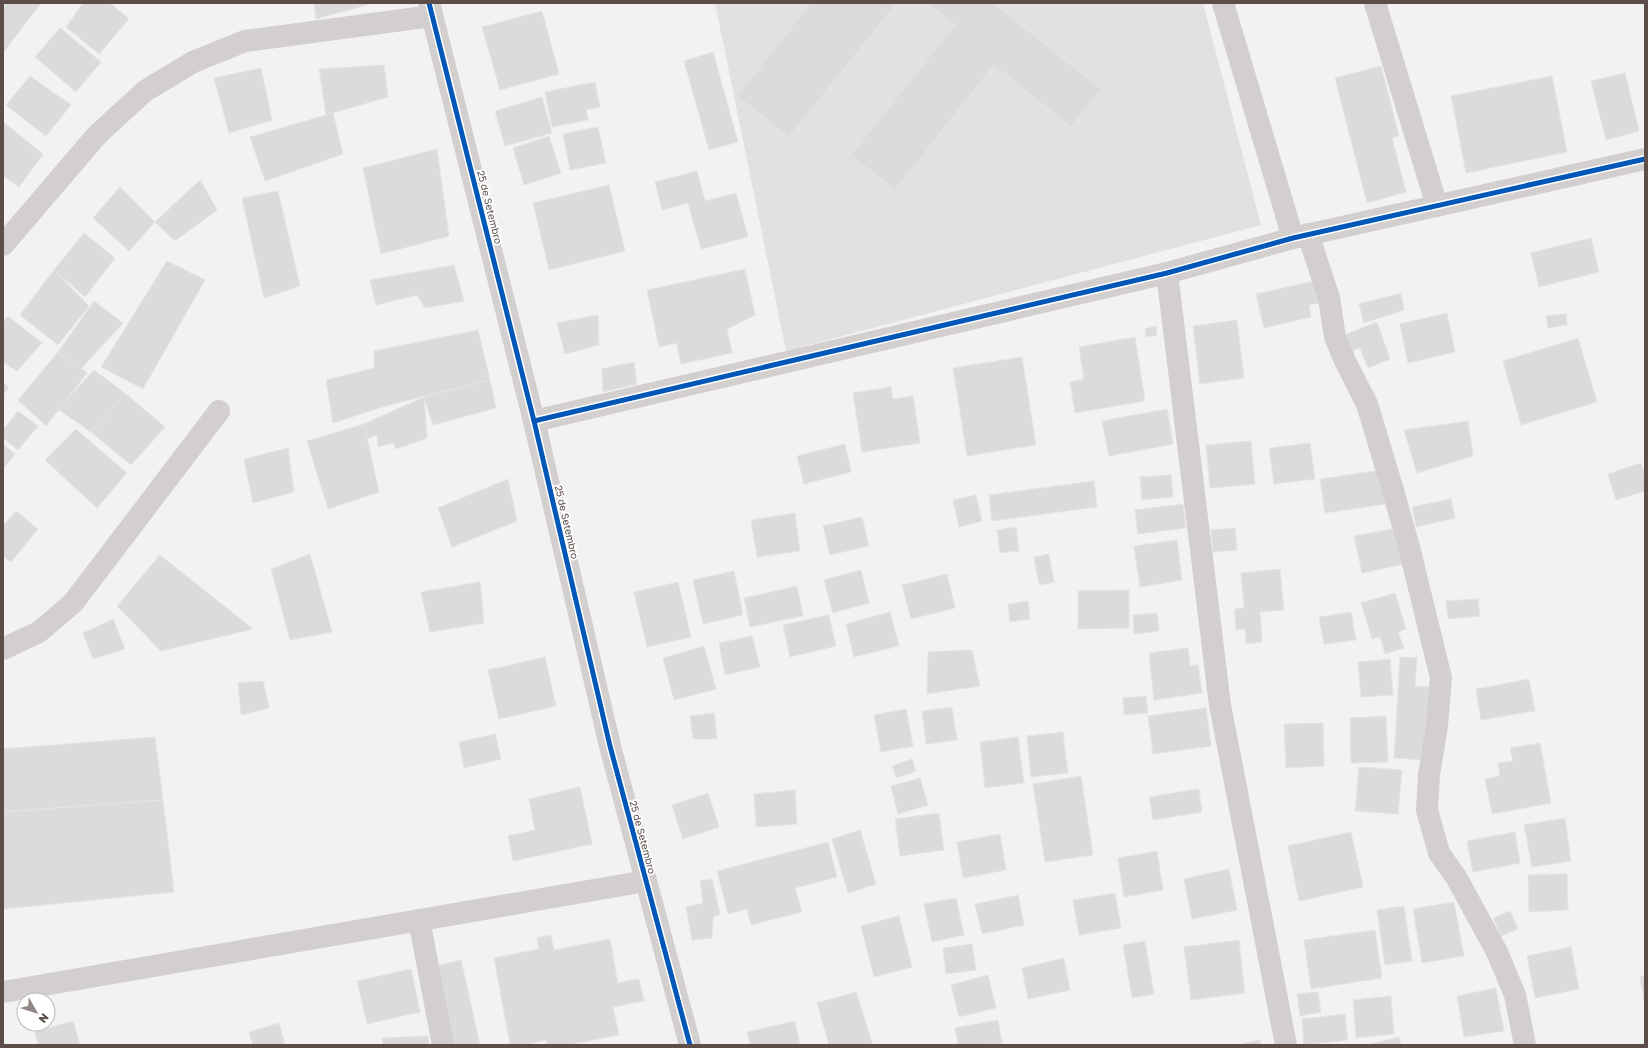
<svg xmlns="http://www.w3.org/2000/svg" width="1648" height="1048" font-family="'Golos Text',sans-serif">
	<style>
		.education { fill: #e1e1e0 }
		.building { fill: #dcdbdb; stroke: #e5e4e3 }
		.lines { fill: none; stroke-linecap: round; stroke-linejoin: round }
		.minor { stroke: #d3cfce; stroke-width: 22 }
		.cycleway-casing { stroke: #fff; stroke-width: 8 }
		.cycleway { stroke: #0057b8; stroke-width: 5 }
		.labels { text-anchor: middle; stroke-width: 3.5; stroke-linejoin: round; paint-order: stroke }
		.street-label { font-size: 10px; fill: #5d4e4a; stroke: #fff }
	</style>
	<rect width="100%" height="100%" fill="#f2f2f2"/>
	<path class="education" d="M715,3H1203L1261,225L786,351Z"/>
	<g class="building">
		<path d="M7,3H41L3,53V8Z"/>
		<path d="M83,3H110L129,19L99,54L66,27Z"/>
		<path d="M314,3H374L316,19Z"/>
		<path d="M811,3H897L789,137L737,96Z"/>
		<path d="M927,3H993L1101,89L1071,127L994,65L895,190L851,155L955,25Z"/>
		<path d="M542,11L559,74L500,90L482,27Z"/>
		<path d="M60,28L101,62L76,92L35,57Z"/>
		<path d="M713,52L738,142L709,150L684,61Z"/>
		<path d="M384,65L388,97L326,115L319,69Z"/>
		<path d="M1381,66L1399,136L1392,138L1406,192L1367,203L1335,78Z"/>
		<path d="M261,68L272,120L229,133L214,78Z"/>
		<path d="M1625,73L1639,131L1606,140L1591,81Z"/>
		<path d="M30,76L71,105L46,136L6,105Z"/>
		<path d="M1552,76L1567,152L1466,173L1451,96Z"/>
		<path d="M595,82L600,107L586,110L588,120L552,127L545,92Z"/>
		<path d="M542,97L552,133L505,146L495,111Z"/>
		<path d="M333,113L343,154L265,181L250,137Z"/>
		<path d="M3,122L43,154L19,187L3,176Z"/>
		<path d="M598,127L606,163L570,170L563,134Z"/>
		<path d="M549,136L561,173L524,185L513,148Z"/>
		<path d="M437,149L449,236L381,254L363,168Z"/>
		<path d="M697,171L705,201L736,193L748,237L701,249L688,203L662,210L655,182Z"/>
		<path d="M200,180L217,210L175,241L155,222Z"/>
		<path d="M609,185L625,251L549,270L533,203Z"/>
		<path d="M120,187L155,222L129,251L93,218Z"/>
		<path d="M278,191L300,286L264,298L242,198Z"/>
		<path d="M84,233L115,258L85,297L54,270Z"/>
		<path d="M1591,238L1599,272L1539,287L1531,253Z"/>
		<path d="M167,261L205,280L143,389L101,367Z"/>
		<path d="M454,265L464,301L425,308L417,295L376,305L370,280Z"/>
		<path d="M745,269L755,315L727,329L732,353L681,364L677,343L659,347L647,290Z"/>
		<path d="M54,270L89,306L58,345L20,315Z"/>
		<path d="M1314,281L1320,303L1309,305L1311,317L1264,328L1256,294Z"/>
		<path d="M1401,293L1404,310L1364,323L1359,304Z"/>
		<path d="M94,301L123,323L81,369L58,352Z"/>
		<path d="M1447,313L1455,352L1408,363L1400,324Z"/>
		<path d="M1566,314L1567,325L1548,328L1546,316Z"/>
		<path d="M598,315L599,345L565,354L557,323Z"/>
		<path d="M8,316L42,343L17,371L3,362V322Z"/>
		<path d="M1237,320L1244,378L1200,384L1193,326Z"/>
		<path d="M1377,322L1390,359L1368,368L1360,348L1347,353L1341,336Z"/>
		<path d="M1156,326L1157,335L1146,337L1145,329Z"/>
		<path d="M478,330L490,380L389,405L333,423L326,380L374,368V351Z"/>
		<path d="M1135,337L1145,401L1075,413L1070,382L1084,379L1079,347Z"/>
		<path d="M1578,338L1597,402L1521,425L1503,361Z"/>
		<path d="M58,352L87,373L46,426L18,400Z"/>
		<path d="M1022,357L1036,445L967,456L953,368Z"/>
		<path d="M634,362L637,384L603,392L602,369Z"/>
		<path d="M94,370L126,394L91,432L58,409Z"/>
		<path d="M490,380L496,408L433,425L424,397Z"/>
		<path d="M3,382L9,388L3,395Z"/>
		<path d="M891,387L893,399L913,396L920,443L862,452L853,393Z"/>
		<path d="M126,394L165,427L131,465L91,432Z"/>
		<path d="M424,397L427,438L396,449L393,443L378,447L377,435L367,439L364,424Z"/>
		<path d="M1167,409L1173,444L1109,456L1102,421Z"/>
		<path d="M18,411L38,426L18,450L3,438V430Z"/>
		<path d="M1468,421L1473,456L1417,473L1404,430Z"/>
		<path d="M364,424L379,492L328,509L307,441Z"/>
		<path d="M76,429L127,473L97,508L45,460Z"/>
		<path d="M1251,441L1255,484L1210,488L1206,445Z"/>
		<path d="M1310,443L1315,479L1274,484L1269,448Z"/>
		<path d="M3,444L15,454L3,469Z"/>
		<path d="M845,444L851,472L804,484L797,456Z"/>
		<path d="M288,448L294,492L253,503L244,459Z"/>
		<path d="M1641,463L1645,475V491L1616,500L1608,474Z"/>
		<path d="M1382,470L1386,504L1325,513L1320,479Z"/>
		<path d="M1171,475L1173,497L1142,500L1140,477Z"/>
		<path d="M508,479L517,521L452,547L438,508Z"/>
		<path d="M1094,481L1097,507L992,521L989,495Z"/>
		<path d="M976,495L982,521L959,527L953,500Z"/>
		<path d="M1451,499L1455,518L1416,527L1412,507Z"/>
		<path d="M1183,504L1186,528L1138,534L1135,510Z"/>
		<path d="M16,511L38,529L11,562L3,556V526Z"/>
		<path d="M795,513L800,551L757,557L751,520Z"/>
		<path d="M862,517L869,546L830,555L823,526Z"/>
		<path d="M1016,527L1019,551L1000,553L997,530Z"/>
		<path d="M1235,528L1237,550L1213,552L1211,530Z"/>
		<path d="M1397,528L1404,564L1362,573L1354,536Z"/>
		<path d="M1177,540L1182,580L1140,587L1134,546Z"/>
		<path d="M310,554L332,632L290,640L271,569Z"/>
		<path d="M1049,554L1054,582L1039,585L1034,557Z"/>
		<path d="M160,555L253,629L161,651L117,606Z"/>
		<path d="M1280,569L1284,610L1260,612L1262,642L1246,644L1245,629L1236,630L1235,609L1244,608L1241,573Z"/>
		<path d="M861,570L869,603L833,613L824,580Z"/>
		<path d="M734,571L743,615L703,624L693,580Z"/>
		<path d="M947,574L955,608L911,619L902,585Z"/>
		<path d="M480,582L484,623L430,632L421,592Z"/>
		<path d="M678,582L691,637L647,647L634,592Z"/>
		<path d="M797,586L803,616L750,627L744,598Z"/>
		<path d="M1129,590V628L1078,629V591Z"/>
		<path d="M1395,593L1406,629L1398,632L1404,648L1385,654L1380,637L1372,639L1361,603Z"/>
		<path d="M1478,599L1480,616L1448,619L1446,601Z"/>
		<path d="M1028,601L1030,619L1010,622L1008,604Z"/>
		<path d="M890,612L899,646L854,657L846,624Z"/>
		<path d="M1351,612L1356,640L1324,644L1319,617Z"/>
		<path d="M1157,613L1159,631L1134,634L1133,615Z"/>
		<path d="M829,615L836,646L790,657L783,625Z"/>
		<path d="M113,619L125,649L93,659L83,633Z"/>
		<path d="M752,636L760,667L725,675L719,643Z"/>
		<path d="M704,646L716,689L674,700L663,658Z"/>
		<path d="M1188,648L1190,666L1198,665L1202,693L1154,700L1149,653Z"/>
		<path d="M972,650L980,686L927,694L928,652Z"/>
		<path d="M545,657L556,706L499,719L488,670Z"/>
		<path d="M1400,657L1417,658L1415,686L1431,687L1426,760L1394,758Z"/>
		<path d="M1390,659L1393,695L1361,697L1358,662Z"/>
		<path d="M1529,679L1535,711L1481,720L1476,689Z"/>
		<path d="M263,681L269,708L241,715L238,683Z"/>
		<path d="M1146,696L1148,713L1124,715L1123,698Z"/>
		<path d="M952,707L957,740L926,744L922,711Z"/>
		<path d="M1206,708L1211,746L1153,754L1148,716Z"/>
		<path d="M906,709L913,746L881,752L874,715Z"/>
		<path d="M714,713L717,739H693L690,716Z"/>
		<path d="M1386,716L1388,762L1351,763L1350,718Z"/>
		<path d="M1323,723L1324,766L1286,768L1284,724Z"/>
		<path d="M1063,732L1068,773L1031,777L1027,736Z"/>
		<path d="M495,734L501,759L464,768L459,742Z"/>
		<path d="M155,737L163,800L3,812V749Z"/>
		<path d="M1018,737L1024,783L985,788L980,742Z"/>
		<path d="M1540,743L1551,803L1492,814L1485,779L1500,776L1498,763L1513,761L1510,748Z"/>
		<path d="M912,759L916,771L897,778L892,766Z"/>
		<path d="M1359,767L1402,770L1398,814L1355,811Z"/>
		<path d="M1081,776L1093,855L1045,862L1033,784Z"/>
		<path d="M920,778L928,805L898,814L891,786Z"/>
		<path d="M580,787L592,844L513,861L508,836L535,830L529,799Z"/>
		<path d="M1199,789L1202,812L1153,820L1149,797Z"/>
		<path d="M795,790L797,824L756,827L754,794Z"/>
		<path d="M708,793L719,827L683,839L672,805Z"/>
		<path d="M163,800L174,892L3,909V812Z"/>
		<path d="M939,813L944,850L900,856L895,819Z"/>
		<path d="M1565,818L1571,861L1532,867L1524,825Z"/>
		<path d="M860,830L876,884L848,893L832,839Z"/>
		<path d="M1351,832L1363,887L1299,901L1288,846Z"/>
		<path d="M1515,832L1520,863L1473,872L1467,841Z"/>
		<path d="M1000,834L1006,870L963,878L957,842Z"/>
		<path d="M828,842L837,877L795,888L802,912L751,925L747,909L728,914L717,871Z"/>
		<path d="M1157,851L1163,890L1124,897L1118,858Z"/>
		<path d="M1229,869L1237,910L1192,919L1184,879Z"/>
		<path d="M1567,874L1568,910L1529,912L1528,875Z"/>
		<path d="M712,879L720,914L713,917L712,938L692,940L686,907L703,903L700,881Z"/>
		<path d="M1115,893L1121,928L1079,935L1073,900Z"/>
		<path d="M1018,895L1024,925L982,934L975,904Z"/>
		<path d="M956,898L964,935L932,942L924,904Z"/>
		<path d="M1454,902L1464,956L1422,963L1413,909Z"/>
		<path d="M1404,906L1412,961L1385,965L1377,910Z"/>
		<path d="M1510,911L1518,929L1501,936L1493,918Z"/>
		<path d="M899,916L912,967L874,977L861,926Z"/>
		<path d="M1375,930L1382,978L1311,989L1304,940Z"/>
		<path d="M551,935L554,950L610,939L618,983L639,979L644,1001L613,1007L619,1035L568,1045H547L546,1040L524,1045H510L494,958L539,949L537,938Z"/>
		<path d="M1239,940L1245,993L1191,1000L1184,947Z"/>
		<path d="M1145,941L1154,994L1132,998L1123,945Z"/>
		<path d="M972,944L976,970L946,974L943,948Z"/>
		<path d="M1571,947L1579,989L1535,998L1527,956Z"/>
		<path d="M1064,958L1070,990L1028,999L1022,968Z"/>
		<path d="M461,960L480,1045H450L433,967Z"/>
		<path d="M411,969L420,1012L367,1024L357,981Z"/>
		<path d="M988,975L996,1008L959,1017L951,985Z"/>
		<path d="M1640,976H1645V1005Z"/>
		<path d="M1496,988L1504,1031L1464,1037L1457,996Z"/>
		<path d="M856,992L873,1045H829L817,1003Z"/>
		<path d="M1318,992L1321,1012L1300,1016L1297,994Z"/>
		<path d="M1391,996L1394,1034L1356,1038L1353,1000Z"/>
		<path d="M1345,1014L1348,1040L1304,1045L1302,1019Z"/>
		<path d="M998,1020L1002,1044L958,1045L955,1028Z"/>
		<path d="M73,1021L80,1045H38L35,1032Z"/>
		<path d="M795,1021L800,1045H750L747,1032Z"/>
		<path d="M279,1023L285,1045H253L249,1032Z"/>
		<path d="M428,1036L429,1045H383L382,1038Z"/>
		<path d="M1399,1037L1401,1045H1368Z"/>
		<path d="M1260,1040L1261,1045H1236Z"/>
	</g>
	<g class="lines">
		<g class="minor">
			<path d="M429,3L534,421L610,746L690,1045"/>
			<path d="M1223,3L1293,238"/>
			<path d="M1375,3L1437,206"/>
			<path d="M1308,234L1329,298L1335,337L1345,361L1367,404L1392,487L1409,547L1441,678L1437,726L1429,775L1427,810L1439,853L1456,877L1497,952L1515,995L1525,1045"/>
			<path d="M3,245L97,135L145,91L193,62L245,41L432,16"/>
			<path d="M1167,273L1220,705L1286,1045"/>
			<path d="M534,421L1167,273L1293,238L1645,159"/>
			<path d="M3,649L39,632L73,603L219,411"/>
			<path d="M419,920L443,1045"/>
			<path d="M3,992L646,881"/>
		</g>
		<g class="cycleway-casing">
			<g id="cycleway">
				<path d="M429,3L534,421L610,746L690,1045"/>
				<path d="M534,421L1167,273L1293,238L1645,159"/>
			</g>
		</g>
		<use href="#cycleway" class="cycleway"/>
	</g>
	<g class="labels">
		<g class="street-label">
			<text transform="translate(490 207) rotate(76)" y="4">25 de Setembro</text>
			<text transform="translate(567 522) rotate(77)" y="4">25 de Setembro</text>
			<text transform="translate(643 837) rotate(75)" y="4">25 de Setembro</text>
		</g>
	</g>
	<rect width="1648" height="1048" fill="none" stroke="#5d4e4a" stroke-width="8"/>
	<g transform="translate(36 1012) rotate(129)"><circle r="19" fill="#ffffff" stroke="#beb8b7"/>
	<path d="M0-3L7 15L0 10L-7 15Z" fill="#918785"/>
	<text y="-6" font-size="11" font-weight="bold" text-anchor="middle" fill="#5d4e4a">N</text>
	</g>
</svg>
